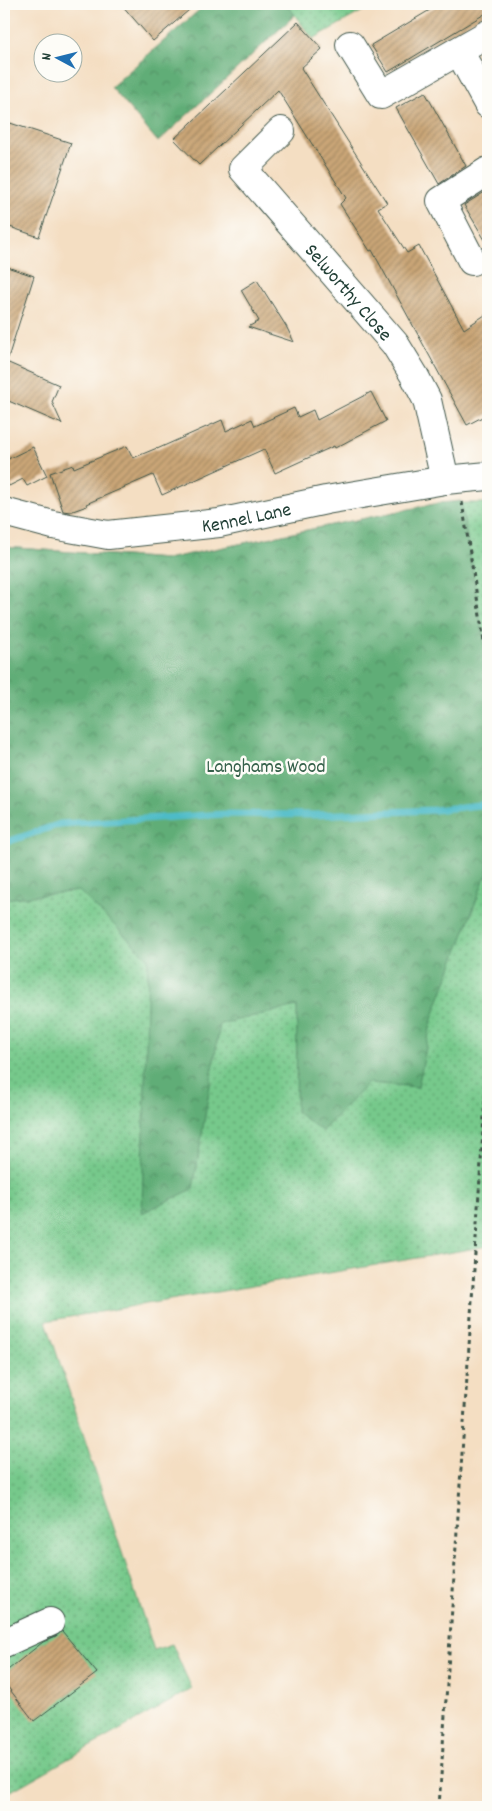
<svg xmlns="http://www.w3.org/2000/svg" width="492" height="1811" font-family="Dekko,sans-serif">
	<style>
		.grass { fill: url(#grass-dots); stroke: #4a8360 }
		.forest { fill: url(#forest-crowns); stroke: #407556 }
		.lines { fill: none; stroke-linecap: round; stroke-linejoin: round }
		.stream { stroke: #4ebbc7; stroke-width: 7 }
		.building { fill: url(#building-hatch) }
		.minor-casing { stroke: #3f5549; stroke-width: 30 }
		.path { stroke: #3f5549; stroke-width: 3; stroke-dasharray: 4 4; stroke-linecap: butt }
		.minor { stroke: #fff; stroke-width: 28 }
		.labels { text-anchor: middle; stroke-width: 5; stroke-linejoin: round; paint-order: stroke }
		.street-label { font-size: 20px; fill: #1f3d34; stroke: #fdfcf7 }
		.park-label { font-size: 20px; fill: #35604a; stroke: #fdfcf7 }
	</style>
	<defs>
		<pattern id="grass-dots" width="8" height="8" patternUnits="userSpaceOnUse" patternTransform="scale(1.25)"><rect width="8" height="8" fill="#76c98b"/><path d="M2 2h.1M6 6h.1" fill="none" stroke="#60a472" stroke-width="1.8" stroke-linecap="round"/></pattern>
		<pattern id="forest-crowns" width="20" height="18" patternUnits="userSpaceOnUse" patternTransform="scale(1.25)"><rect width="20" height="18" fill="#60ad77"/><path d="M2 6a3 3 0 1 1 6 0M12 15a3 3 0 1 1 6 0" fill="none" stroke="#4f8e62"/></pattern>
		<pattern id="building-hatch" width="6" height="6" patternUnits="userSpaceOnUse" patternTransform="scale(1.25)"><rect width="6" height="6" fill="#caa677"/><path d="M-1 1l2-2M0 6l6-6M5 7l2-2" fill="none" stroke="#a38862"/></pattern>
	</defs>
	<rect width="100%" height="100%" fill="#fdfcf7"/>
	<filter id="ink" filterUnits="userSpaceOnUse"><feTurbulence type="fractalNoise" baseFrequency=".02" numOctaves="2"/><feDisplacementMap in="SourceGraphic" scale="10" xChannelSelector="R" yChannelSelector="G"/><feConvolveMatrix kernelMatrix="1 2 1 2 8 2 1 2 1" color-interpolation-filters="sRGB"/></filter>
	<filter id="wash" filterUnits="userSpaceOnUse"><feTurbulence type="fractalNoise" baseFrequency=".0096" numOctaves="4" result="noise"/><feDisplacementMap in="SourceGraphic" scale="20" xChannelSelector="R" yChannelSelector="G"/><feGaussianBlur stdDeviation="1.12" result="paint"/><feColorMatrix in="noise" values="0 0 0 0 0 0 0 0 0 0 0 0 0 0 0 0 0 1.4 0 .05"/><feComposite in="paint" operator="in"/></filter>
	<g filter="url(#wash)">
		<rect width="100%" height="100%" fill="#f4dec2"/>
		<g class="grass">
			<path d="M286,4H375L313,39Z"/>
			<path d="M439,503H488V1246L46,1321L154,1650L172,1644L192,1689L4,1795V547L166,559Z"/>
		</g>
		<g class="forest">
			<path d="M206,4H286L295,15L158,142L111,87Z"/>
			<path d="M461,501L488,667V877H485L432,1019L418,1087L368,1083L322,1131L296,1112L297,1006L220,1024L193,1189L142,1213L148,958L79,891L4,899V547L166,559L439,503Z"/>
		</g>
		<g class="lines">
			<path class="stream" d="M4,843L60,824L225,814L316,815L435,810L488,804"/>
		</g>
		<g id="blocks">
			<g class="building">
				<path d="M121,4H196L153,41Z"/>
				<path d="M440,4H488V12L388,72L371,45Z"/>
				<path d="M298,22L322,49L301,68L387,203L378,208L407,253L419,246L464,329L488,313V414L467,425L372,250L370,251L340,204L346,198L278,90L199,165L174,139Z"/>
				<path d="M425,92L466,166L439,184L396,108Z"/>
				<path d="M4,121L71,143L39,237L4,225Z"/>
				<path d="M488,190V245L464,205Z"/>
				<path d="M4,266L34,276L8,358H4Z"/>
				<path d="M257,280L286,326L294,342L248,327L259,321L241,290Z"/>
				<path d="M4,361L59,385L52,402L62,424L4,399Z"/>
				<path d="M371,392L386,421L335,448L334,446L275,473L264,449L162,495L153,475L86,504L87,506L70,512L63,511L50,473L73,465L74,468L127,446L133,458L157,448V449L222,420L226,431L252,419L255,426L294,408L298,417L313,410L317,420Z"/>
				<path d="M33,447L47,476L27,486L23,479L9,486L4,476V461Z"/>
				<path d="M62,1631L97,1673L34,1721L4,1682V1673L43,1642L56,1636Z"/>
			</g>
		</g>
	</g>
	<g filter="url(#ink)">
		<use href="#blocks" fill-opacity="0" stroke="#3f5549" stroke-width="1"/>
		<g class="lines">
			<g class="minor-casing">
				<g id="minor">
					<path d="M350,45L381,95L488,34"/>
					<path d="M459,51L488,104"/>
					<path id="s1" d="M281,131L243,169L395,344L414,375L427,400L445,480"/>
					<path d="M472,261L441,201L488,171"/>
					<path id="s2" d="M4,512L53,525L108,535L219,523L326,500L445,480L488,476"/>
					<path d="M4,1643L50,1622"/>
				</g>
			</g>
			<g class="path">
				<path d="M462,502L488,667"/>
				<path d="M439,1807L488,1054"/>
			</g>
			<use href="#minor" class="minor"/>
		</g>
	</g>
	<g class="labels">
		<g class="street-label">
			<text dy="7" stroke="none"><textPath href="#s1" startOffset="216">Selworthy Close</textPath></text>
			<text dy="7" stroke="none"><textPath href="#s2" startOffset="246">Kennel Lane</textPath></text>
		</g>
		<g class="park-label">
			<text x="266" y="772">Langhams Wood</text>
		</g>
	</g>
	<rect width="492" height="1811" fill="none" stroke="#fdfcf7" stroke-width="20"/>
	<g transform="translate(58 58) rotate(277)"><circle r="24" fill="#fdfcf7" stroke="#a4b0a9"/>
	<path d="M0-4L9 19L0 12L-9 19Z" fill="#1f6fb2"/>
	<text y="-8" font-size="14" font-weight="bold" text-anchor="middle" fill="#1f3d34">N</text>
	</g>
</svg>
